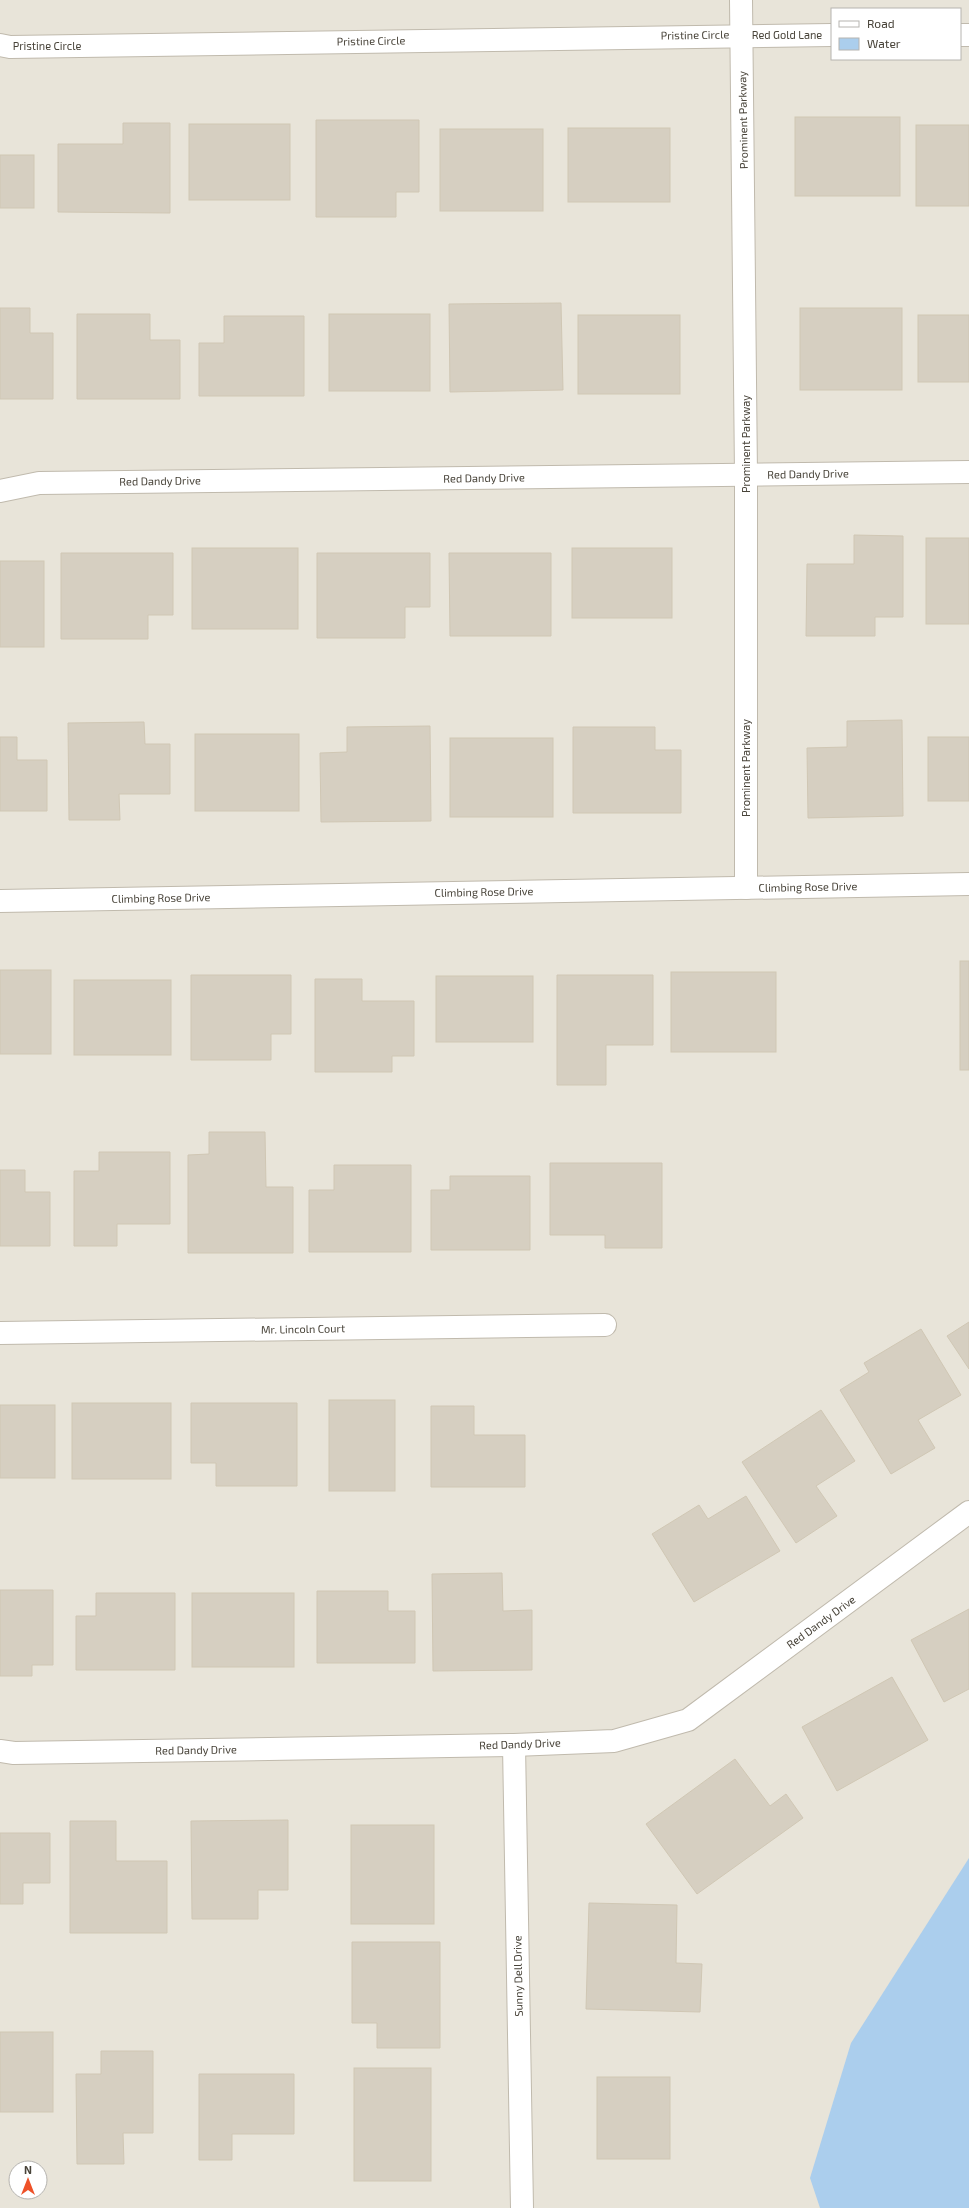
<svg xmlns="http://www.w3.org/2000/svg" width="969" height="2208" font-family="'Exo 2',sans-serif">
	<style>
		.residential { fill: #e8e4d9; fill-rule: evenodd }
		.water { fill: #abceed }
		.building { fill: #d6cfc1; stroke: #d0c7b4 }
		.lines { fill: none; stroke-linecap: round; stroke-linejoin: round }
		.minor-casing { stroke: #c0baad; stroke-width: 24 }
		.minor { stroke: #fff; stroke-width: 22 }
		.labels { text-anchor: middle; stroke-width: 4; stroke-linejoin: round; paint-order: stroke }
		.street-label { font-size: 11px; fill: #484339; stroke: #fff }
	</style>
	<rect width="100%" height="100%" fill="#f4f2eb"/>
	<path class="residential" d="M0,0H969V2208H0ZM832,9H960V59H832ZM16,2168H40V2192H16Z"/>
	<path class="water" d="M969,1858V2208H820L810,2178L851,2043Z"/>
	<g class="building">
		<rect x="795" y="117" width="105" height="79"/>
		<path d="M316,120H419V192H396V217H316Z"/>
		<path d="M123,123H170V213L58,212V144H123Z"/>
		<rect x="189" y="124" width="101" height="76"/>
		<rect x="916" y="125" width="53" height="81"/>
		<rect x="568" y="128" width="102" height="74"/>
		<rect x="440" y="129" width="103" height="82"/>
		<rect x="0" y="155" width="34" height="53"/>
		<path d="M561,303L563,390L450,392L449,304Z"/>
		<path d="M0,308H30V333H53V399H0Z"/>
		<rect x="800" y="308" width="102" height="82"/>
		<path d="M77,314H150V340H180V399H77Z"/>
		<rect x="329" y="314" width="101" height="77"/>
		<rect x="578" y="315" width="102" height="79"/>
		<rect x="918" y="315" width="51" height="67"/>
		<path d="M224,316H304V396H199V343H224Z"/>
		<path d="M854,535L903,536V617H875V636H806L807,564H854Z"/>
		<rect x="926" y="538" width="43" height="86"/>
		<rect x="192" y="548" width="106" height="81"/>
		<rect x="572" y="548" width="100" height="70"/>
		<path d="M61,553H173V615H148V639H61Z"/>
		<path d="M317,553H430V607H405V638H317Z"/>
		<path d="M449,553H551V636H450Z"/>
		<rect x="0" y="561" width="44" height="86"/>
		<path d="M902,720L903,816L808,818L807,748L847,747V721Z"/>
		<path d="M144,722L145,744H170V794H119L120,820H69L68,723Z"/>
		<path d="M430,726L431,821L321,822L320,753L347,752V727Z"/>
		<path d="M573,727H655V750H681V813H573Z"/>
		<rect x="195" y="734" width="104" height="77"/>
		<path d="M0,737H17V760H47V811H0Z"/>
		<rect x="928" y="737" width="41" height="64"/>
		<rect x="450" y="738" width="103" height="79"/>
		<rect x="960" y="961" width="9" height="109"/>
		<rect x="0" y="970" width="51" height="84"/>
		<rect x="671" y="972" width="105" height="80"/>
		<path d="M191,975H291V1034H271V1060H191Z"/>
		<path d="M557,975H653V1045H606V1085H557Z"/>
		<rect x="436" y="976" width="97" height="66"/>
		<path d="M315,979H362V1001H414V1056H392V1072H315Z"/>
		<rect x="74" y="980" width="97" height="75"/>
		<path d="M209,1132H265L266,1187H293V1253H188V1155L209,1154Z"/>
		<path d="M99,1152H170V1224H117V1246H74V1171H99Z"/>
		<path d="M550,1163H662V1248H605V1235H550Z"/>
		<path d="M334,1165H411V1252H309V1190H334Z"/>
		<path d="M0,1170H25V1192H50V1246H0Z"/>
		<path d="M450,1176H530V1250H431V1190H450Z"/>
		<path d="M969,1322V1369L947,1336Z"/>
		<path d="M921,1329L961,1395L918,1420L935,1448L891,1474L840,1390L869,1372L864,1363Z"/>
		<rect x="329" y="1400" width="66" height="91"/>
		<rect x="72" y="1403" width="99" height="76"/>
		<path d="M191,1403H297V1486H216V1463H191Z"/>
		<rect x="0" y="1405" width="55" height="73"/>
		<path d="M431,1406H474V1435H525V1487H431Z"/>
		<path d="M821,1410L855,1461L816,1486L837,1516L796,1543L742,1462Z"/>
		<path d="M746,1496L780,1551L694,1602L652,1534L699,1505L708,1519Z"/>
		<path d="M502,1573L503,1611L532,1610V1670L433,1671L432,1574Z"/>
		<path d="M0,1590H53V1665H32V1676H0Z"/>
		<path d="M317,1591H388V1611H415V1663H317Z"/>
		<path d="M96,1593H175V1670H76V1616H96Z"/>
		<rect x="192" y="1593" width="102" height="74"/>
		<path d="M969,1609V1689L944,1702L911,1640Z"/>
		<path d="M892,1677L928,1740L837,1791L802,1727Z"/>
		<path d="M735,1759L770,1806L786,1794L803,1818L697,1894L646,1824Z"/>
		<path d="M288,1820V1890H258V1919H192L191,1821Z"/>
		<path d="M70,1821H116V1861H167V1933H70Z"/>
		<rect x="351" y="1825" width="83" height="99"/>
		<path d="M0,1833H50V1883H23V1904H0Z"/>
		<path d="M589,1903L677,1905L676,1963L702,1964L700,2012L586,2009Z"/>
		<path d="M352,1942H440V2048H377V2023H352Z"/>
		<rect x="0" y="2032" width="53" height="80"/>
		<path d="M101,2051H153V2133H123L124,2164H77L76,2074H101Z"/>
		<rect x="354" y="2068" width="77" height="113"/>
		<path d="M199,2074H294V2134H232V2160H199Z"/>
		<rect x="597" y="2077" width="73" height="82"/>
	</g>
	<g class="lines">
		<g class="minor-casing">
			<g id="minor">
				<path d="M741,0L746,475V888"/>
				<path d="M960,35H969"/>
				<path d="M0,45L10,47L832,35"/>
				<path d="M0,491L39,483L969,472"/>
				<path d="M0,901L969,884"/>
				<path d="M0,1333L605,1325"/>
				<path d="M514,1745L522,2208"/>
				<path d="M0,1751L14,1753L514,1745L614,1741L688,1720L969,1512"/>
			</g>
		</g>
		<use href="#minor" class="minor"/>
	</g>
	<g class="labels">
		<g class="street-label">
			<text transform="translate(695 35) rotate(-1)" y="4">Pristine Circle</text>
			<text x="787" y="39">Red Gold Lane</text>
			<text transform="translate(371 41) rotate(-1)" y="4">Pristine Circle</text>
			<text x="47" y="50">Pristine Circle</text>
			<text transform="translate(743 120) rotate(-91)" y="4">Prominent Parkway</text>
			<text transform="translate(746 444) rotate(-90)" y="4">Prominent Parkway</text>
			<text transform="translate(808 474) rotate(-1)" y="4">Red Dandy Drive</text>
			<text transform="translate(484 478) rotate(-1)" y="4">Red Dandy Drive</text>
			<text transform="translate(160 481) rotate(-1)" y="4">Red Dandy Drive</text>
			<text transform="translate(746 768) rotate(-90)" y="4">Prominent Parkway</text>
			<text transform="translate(808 887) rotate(-1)" y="4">Climbing Rose Drive</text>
			<text transform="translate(484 892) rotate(-1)" y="4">Climbing Rose Drive</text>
			<text transform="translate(161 898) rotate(-1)" y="4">Climbing Rose Drive</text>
			<text transform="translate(303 1329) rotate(-1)" y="4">Mr. Lincoln Court</text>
			<text transform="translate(821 1622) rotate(-36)" y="4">Red Dandy Drive</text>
			<text transform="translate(520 1744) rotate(-2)" y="4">Red Dandy Drive</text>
			<text transform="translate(196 1750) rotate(-1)" y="4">Red Dandy Drive</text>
			<text transform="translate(518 1976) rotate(-91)" y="4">Sunny Dell Drive</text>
		</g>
	</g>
	<rect x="831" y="8" width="130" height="52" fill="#ffffff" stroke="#b6b4b0"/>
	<rect x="839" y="21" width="20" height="6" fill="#ffffff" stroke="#b6b4b0"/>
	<text x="867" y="28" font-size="12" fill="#484339">Road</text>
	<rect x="839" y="38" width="20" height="12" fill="#abceed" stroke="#b6b4b0"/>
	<text x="867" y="48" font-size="12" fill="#484339">Water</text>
	<g transform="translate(28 2180)"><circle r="19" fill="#ffffff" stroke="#b6b4b0"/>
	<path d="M0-3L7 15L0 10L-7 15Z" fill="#ee5128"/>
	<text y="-6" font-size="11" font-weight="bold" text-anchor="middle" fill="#484339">N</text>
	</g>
</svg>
